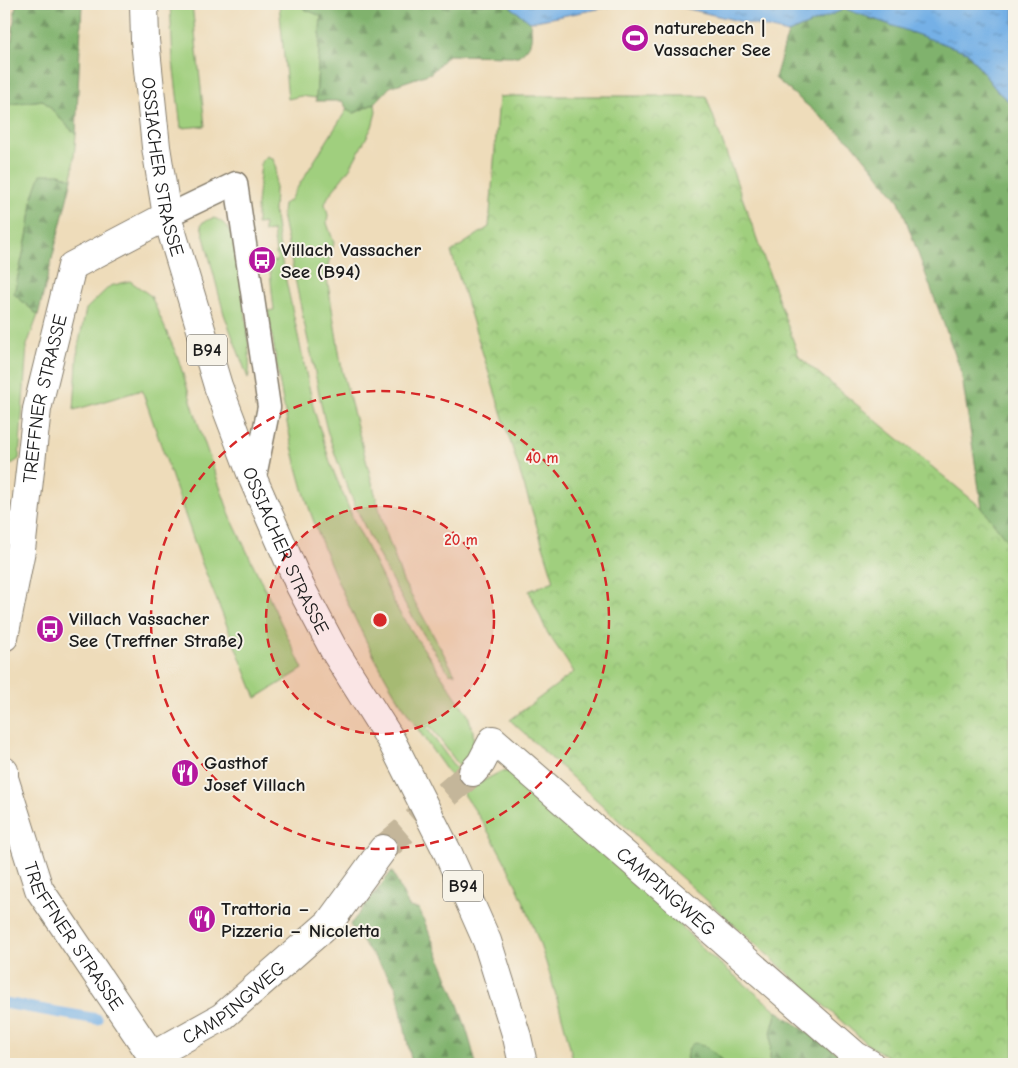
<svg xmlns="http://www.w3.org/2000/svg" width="1018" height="1068" font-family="'Comic Neue',sans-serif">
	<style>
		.grass { fill: #a0cf7e; stroke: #5e764d }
		.forest { fill: url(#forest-firs); stroke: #4e6744 }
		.park { fill: url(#park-crowns); stroke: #5e764d }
		.water { fill: url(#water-ripples); stroke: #486681 }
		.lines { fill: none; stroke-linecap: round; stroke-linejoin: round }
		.stream { stroke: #74b0e6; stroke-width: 11 }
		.minor-tunnel { stroke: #c4b69a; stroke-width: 28; stroke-dasharray: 28 14; stroke-linecap: butt }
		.service-casing { stroke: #857c6b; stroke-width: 25 }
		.minor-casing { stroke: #857c6b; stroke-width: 30 }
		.primary-casing { stroke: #857c6b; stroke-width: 30 }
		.service { stroke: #fff; stroke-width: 22 }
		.minor { stroke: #fff; stroke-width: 28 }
		.primary { stroke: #fff; stroke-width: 28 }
		.ring { fill: none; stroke: #d62828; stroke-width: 2.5; stroke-dasharray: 9 6 }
		.labels { text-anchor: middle; stroke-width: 4; stroke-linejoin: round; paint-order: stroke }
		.shield { fill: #f7f3e8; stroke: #5e5c59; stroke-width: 1 }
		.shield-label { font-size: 18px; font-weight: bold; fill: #1c1c1c }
		.poi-label { font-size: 19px; font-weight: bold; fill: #1c1c1c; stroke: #f7f3e8; text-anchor: start }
		.street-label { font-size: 19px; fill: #1c1c1c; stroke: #f7f3e8 }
		.centre { fill: #d62828; stroke: #f7f3e8; stroke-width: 2.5 }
		.ring-label { font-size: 15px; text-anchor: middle; font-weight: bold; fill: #d62828; stroke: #f7f3e8; stroke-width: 4; stroke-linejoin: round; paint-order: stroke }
	</style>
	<defs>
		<pattern id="forest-firs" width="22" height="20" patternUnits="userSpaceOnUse" patternTransform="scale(1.25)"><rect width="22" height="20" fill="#80b26d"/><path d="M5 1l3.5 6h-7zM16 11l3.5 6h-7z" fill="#689059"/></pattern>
		<pattern id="park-crowns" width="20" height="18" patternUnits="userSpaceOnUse" patternTransform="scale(1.25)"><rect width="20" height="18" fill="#a0cf7e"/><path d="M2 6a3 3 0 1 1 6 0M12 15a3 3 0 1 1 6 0" fill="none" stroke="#89b16c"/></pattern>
		<pattern id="water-ripples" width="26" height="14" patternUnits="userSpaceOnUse" patternTransform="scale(1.25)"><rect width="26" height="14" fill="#74b0e6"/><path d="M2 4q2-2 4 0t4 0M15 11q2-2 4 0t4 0" fill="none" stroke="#5e8eba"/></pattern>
	</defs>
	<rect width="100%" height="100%" fill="#f7f3e8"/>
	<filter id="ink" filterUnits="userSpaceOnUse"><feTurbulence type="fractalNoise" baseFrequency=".02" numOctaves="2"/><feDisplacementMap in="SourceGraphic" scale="10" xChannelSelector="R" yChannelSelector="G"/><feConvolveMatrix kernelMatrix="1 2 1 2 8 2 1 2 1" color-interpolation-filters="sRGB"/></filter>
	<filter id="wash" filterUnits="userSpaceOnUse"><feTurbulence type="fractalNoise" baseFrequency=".0096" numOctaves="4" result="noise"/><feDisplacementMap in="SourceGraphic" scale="20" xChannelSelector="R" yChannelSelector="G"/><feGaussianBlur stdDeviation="1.12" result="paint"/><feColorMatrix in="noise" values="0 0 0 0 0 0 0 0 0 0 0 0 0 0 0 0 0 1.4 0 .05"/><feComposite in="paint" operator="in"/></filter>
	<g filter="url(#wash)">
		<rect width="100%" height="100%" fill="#eedcba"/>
		<g class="grass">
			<path d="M170,4H192L205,126L181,128L173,61Z"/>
			<path d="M279,4H302L304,9L321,15L316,98L301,96L288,99Z"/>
			<path d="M43,100L76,135L72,179L59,174L33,196L28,232L14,294L38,315L27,345L19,459L4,469V105Z"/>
			<path d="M375,103L376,112L372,127L350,168L328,197L325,204L328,215L327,223L334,243L326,272L342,370L384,527L403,581L455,674L449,673C398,599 354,516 327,430C321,408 318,385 313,363C302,314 292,264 282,214L283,204L289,201L347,109L355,113Z"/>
			<path d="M267,156L273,159L276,168L274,211L282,262L314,410L331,465L354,521L399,612L468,715L473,731L474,751L463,766L460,767L430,726L426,727L470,788L500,772L517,771L623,865L706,952L777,1011L771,1033L770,1064H726L705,1046L686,1057L688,1064H574C555,985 531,903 489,833C470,800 447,772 426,741C408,715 391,688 376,660C347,605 321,548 303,489C286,431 278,371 268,311L274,310L269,262L277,261L273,231L264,232V223L257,224V205L261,163L262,160Z"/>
			<path d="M213,218C221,219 229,228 232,236C239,253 254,363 248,378L224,314L201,225L203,222Z"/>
			<path d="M130,281L151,296L178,358L201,433L231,518L303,669L256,698L201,561L142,390L74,410L78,347L86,309L110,286Z"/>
		</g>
		<g class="forest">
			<path d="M16,4H82L76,135L43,100L4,105Z"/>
			<path d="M302,4H507L530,22C533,38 532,47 518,56L448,55L431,73L390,87L375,103L354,113L347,109L342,101H316L321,16L304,9Z"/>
			<path d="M845,8L967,52L998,92L1014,106V550L982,508L961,371L899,201L854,145L775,78L788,33Z"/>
			<path d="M41,174H59L72,179L38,315L14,294L28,232L33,196Z"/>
			<path d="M392,871L409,907L419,909C440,959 464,1012 476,1064H412L396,986L350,925Z"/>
			<path d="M777,1011L853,1064H770L771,1033Z"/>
			<path d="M694,1043C707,1043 717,1057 726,1064H688C686,1056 686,1048 694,1043Z"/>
		</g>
		<path class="park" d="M509,96H706L799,357L982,508L1014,550V1064H901L868,1045L654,853L510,720L574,672L547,632L529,591L554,581L451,252L489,227L499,97Z"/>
		<g class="water">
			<path d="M507,4H624L530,22Z"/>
			<path d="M668,4H1014V106L998,92L967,52L845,9L788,33Z"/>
		</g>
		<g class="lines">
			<path class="stream" d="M4,1003L97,1019"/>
		</g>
	</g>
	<g filter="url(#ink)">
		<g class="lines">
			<path class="minor-tunnel" d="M383,849L473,772"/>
			<g class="service-casing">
				<path id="service" d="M167,216L236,183L269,407L254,481"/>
			</g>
			<g class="minor-casing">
				<g id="minor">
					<path id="s1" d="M4,637L21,550L37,409L72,266L167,216"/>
					<path id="s2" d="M4,771V778L39,889L152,1056L155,1064"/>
					<path id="s3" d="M473,772L481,763L493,740L856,1056L870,1064"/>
					<path id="s4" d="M152,1056L222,1017L329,923L383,849"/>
				</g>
			</g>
			<g class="primary-casing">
				<g id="primary">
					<path id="s5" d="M144,4L145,40L156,147L167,216L218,386L254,481L300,586L334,650L392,742L448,853L487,941L517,1037L523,1064"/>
				</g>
			</g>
			<use href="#service" class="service"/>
			<use href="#minor" class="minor"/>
			<use href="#primary" class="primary"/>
		</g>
	</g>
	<circle cx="380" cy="620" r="114" fill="#d62828" fill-opacity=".12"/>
	<g class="ring">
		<circle cx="380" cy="620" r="114"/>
		<circle cx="380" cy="620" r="229"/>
	</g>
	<defs>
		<g id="stadium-disc" transform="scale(1.4375)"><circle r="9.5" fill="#b5179e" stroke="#f7f3e8"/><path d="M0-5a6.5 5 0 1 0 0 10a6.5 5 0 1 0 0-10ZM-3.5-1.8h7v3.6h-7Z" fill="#fff"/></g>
		<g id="bus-disc" transform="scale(1.4375)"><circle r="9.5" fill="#b5179e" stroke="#f7f3e8"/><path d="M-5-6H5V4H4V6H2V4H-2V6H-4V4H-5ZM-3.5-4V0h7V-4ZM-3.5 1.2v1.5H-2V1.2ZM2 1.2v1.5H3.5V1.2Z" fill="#fff"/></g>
		<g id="restaurant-disc" transform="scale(1.4375)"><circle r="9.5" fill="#b5179e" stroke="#f7f3e8"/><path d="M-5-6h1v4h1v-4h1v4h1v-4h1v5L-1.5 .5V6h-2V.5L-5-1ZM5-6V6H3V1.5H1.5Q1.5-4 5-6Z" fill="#fff"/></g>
	</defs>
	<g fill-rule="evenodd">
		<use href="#stadium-disc" x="635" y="38"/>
		<use href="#bus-disc" x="262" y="260"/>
		<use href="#bus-disc" x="50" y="629"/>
		<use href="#restaurant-disc" x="185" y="773"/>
		<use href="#restaurant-disc" x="202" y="919"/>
	</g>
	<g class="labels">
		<g class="shield">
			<rect x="187" y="334.5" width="40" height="31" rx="4"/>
			<rect x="443" y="870.5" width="40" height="31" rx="4"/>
		</g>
		<g class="shield-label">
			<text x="207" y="356">B94</text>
			<text x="463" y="892">B94</text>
		</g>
		<g class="poi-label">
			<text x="654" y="34">naturebeach |<tspan x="654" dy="22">Vassacher See</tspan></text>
			<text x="281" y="256">Villach Vassacher<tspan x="281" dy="22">See (B94)</tspan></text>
			<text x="69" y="625">Villach Vassacher<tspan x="69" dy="22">See (Treffner Straße)</tspan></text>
			<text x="204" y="769">Gasthof<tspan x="204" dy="22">Josef Villach</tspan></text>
			<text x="221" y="915">Trattoria –<tspan x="221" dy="22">Pizzeria – Nicoletta</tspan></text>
		</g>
		<g class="street-label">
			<text dy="7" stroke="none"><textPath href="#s5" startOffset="164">OSSIACHER STRASSE</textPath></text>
			<text dy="7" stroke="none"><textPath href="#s1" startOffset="242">TREFFNER STRASSE</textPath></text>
			<text dy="7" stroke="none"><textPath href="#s5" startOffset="569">OSSIACHER STRASSE</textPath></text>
			<text dy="7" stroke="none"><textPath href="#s3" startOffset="268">CAMPINGWEG</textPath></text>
			<text dy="7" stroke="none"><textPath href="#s2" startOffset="181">TREFFNER STRASSE</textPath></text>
			<text dy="7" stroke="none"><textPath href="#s4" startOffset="98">CAMPINGWEG</textPath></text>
		</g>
	</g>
	<circle cx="380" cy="620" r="8" class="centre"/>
	<g class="ring-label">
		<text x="542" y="463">40 m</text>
		<text x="461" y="545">20 m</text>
	</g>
	<rect width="1018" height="1068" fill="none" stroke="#f7f3e8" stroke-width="20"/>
</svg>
